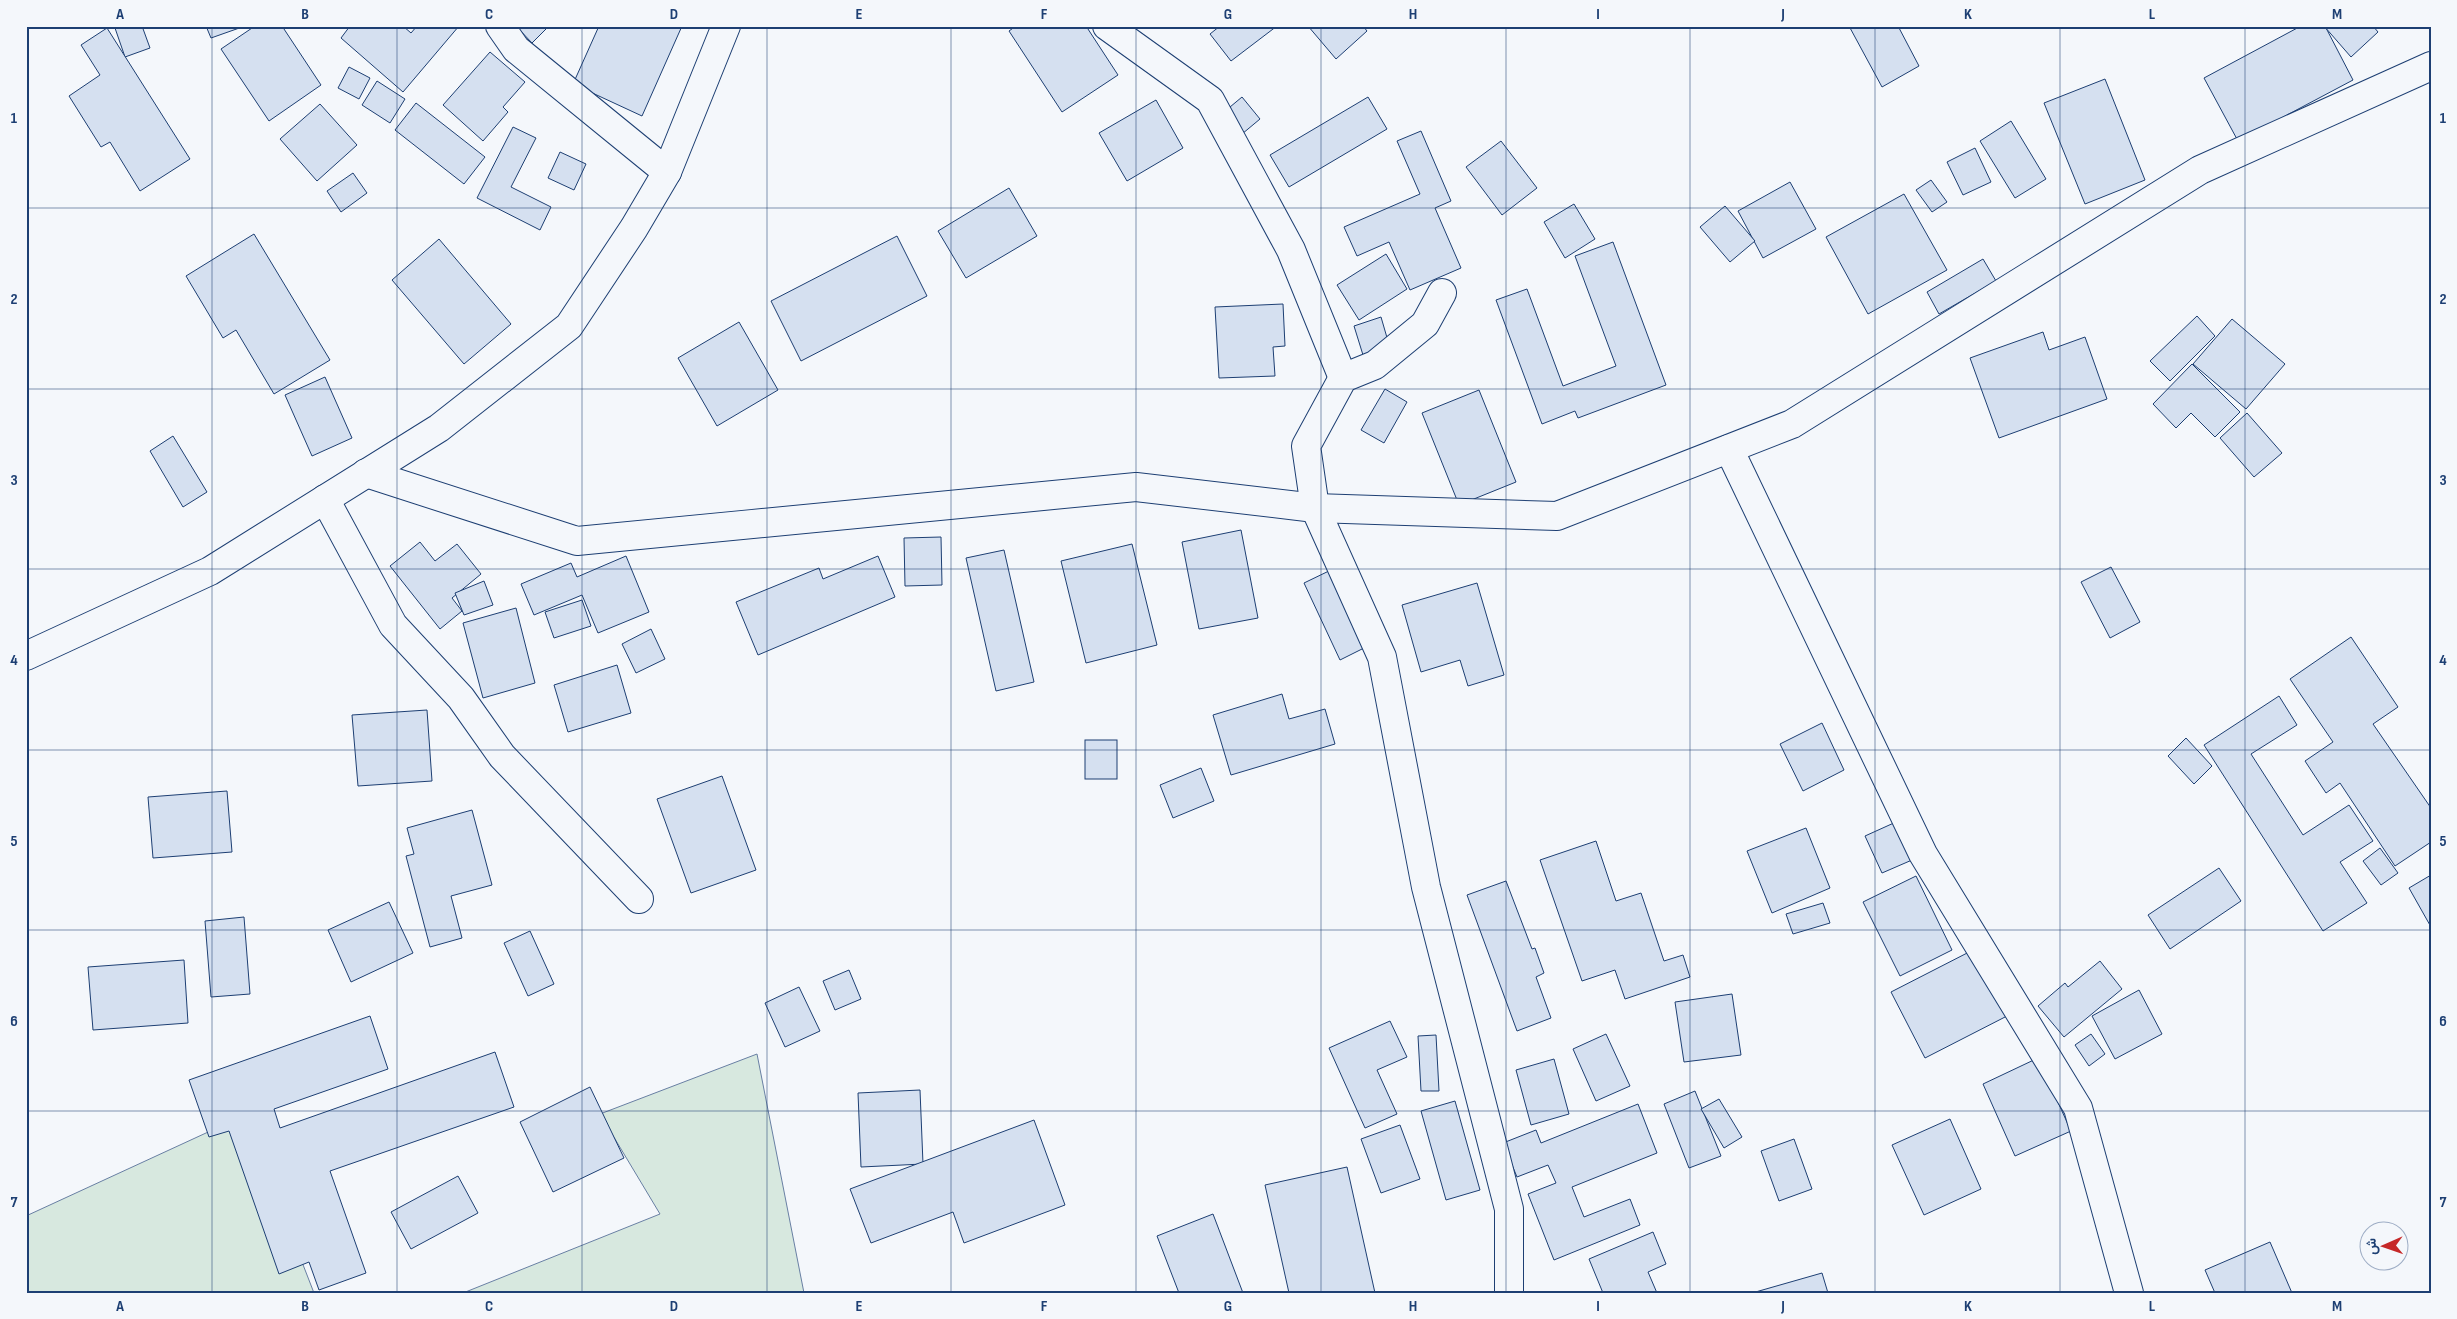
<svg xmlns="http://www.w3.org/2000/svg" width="2457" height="1319" font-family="'Sofia Sans Condensed',Vazirmatn,sans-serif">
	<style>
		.green { fill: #d7e8df; stroke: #687fa3 }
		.building { fill: #d5e0f0; stroke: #1d3f73 }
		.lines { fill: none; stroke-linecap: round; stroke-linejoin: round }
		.minor-casing { stroke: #1d3f73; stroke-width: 30 }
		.major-casing { stroke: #1d3f73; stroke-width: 30 }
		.minor { stroke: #f4f7fb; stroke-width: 28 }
		.major { stroke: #f4f7fb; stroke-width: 28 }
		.grid { fill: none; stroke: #1d3f73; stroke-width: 1; stroke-opacity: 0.55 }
		.neatline { fill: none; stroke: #1d3f73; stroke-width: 2 }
		.grid-label { font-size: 16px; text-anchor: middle; font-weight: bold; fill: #1d3f73 }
	</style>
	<rect width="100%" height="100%" fill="#f4f7fb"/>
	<g class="green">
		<path d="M757,1054L804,1293H463L660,1214L600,1114Z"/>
		<path d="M245,1115L314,1293H26V1216Z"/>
	</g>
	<g class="building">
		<path d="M121,26H142L150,48L125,57L115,28Z"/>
		<path d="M206,26H245L211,38Z"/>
		<path d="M255,26H282L321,85L269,121L221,49Z"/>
		<path d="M350,26H403L411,33L417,26H459L403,92L341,38Z"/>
		<path d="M516,26H549L532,43Z"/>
		<path d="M599,26H682L642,116L573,84Z"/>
		<path d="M1016,26H1086L1118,75L1062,112L1009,31Z"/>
		<path d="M1220,26H1277L1231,61L1210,34Z"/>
		<path d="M1308,26H1363L1367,31L1336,59Z"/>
		<path d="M1849,26H1898L1919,66L1882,87Z"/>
		<path d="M2301,26H2325L2353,80L2238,141L2204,78Z"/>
		<path d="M2324,26H2373L2378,32L2351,57Z"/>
		<path d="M107,28L190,159L140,191L110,142L101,147L69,96L100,75L81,45Z"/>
		<path d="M490,52L525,82L503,107L508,112L483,141L443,105Z"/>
		<path d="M349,67L370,78L359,99L338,88Z"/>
		<path d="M2105,79L2145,180L2085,204L2044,103Z"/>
		<path d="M377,81L405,99L390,123L362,105Z"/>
		<path d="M1242,97L1260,119L1242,134L1224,112Z"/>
		<path d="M1368,97L1387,129L1289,187L1270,155Z"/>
		<path d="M1156,100L1183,148L1127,181L1099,133Z"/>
		<path d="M416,103L485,157L464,184L395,130Z"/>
		<path d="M320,104L357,145L317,181L280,139Z"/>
		<path d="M2011,121L2046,179L2015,198L1980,141Z"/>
		<path d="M513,127L536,138L511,187L551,207L540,230L477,198Z"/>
		<path d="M1421,131L1451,201L1435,208L1461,268L1410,290L1389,242L1357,256L1344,227L1420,194L1397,141Z"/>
		<path d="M1501,141L1537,188L1502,215L1466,167Z"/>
		<path d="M1975,148L1991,182L1963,195L1947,162Z"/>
		<path d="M560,152L586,164L574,190L548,178Z"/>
		<path d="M353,173L367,193L341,212L327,191Z"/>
		<path d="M1931,180L1947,202L1932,212L1916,190Z"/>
		<path d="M1790,182L1816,229L1763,258L1738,211Z"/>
		<path d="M1009,188L1037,236L966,278L938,231Z"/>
		<path d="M1904,194L1947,270L1868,314L1826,237Z"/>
		<path d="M1574,204L1595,239L1565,258L1544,222Z"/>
		<path d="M1725,206L1755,241L1730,262L1700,227Z"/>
		<path d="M254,234L330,360L274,394L236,330L223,338L186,276Z"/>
		<path d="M897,236L927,296L801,361L771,301Z"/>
		<path d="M439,239L511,324L464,364L392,280Z"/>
		<path d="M1613,242L1666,385L1578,418L1575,411L1542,424L1496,300L1527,289L1563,386L1616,366L1575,256Z"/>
		<path d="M1386,254L1407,289L1359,320L1337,285Z"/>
		<path d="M1983,259L1996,281L1939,314L1927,292Z"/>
		<path d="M1283,304L1285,346L1273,347L1275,376L1219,378L1215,307Z"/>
		<path d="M2197,316L2215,336L2170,381L2150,361Z"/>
		<path d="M1381,317L1390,348L1363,355L1354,326Z"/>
		<path d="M2232,319L2285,364L2246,409L2193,364Z"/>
		<path d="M739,322L778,390L717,426L678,358Z"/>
		<path d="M2043,332L2049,350L2085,337L2107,399L1999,438L1970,358Z"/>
		<path d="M2192,364L2240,412L2215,437L2191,413L2176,428L2153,404Z"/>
		<path d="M325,377L352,438L312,456L285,395Z"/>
		<path d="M1385,389L1407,402L1384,443L1361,430Z"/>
		<path d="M1479,390L1516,482L1459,505L1422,413Z"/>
		<path d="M2247,413L2282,453L2254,477L2220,438Z"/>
		<path d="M173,436L207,492L183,507L150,451Z"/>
		<path d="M1241,530L1258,618L1199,629L1182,542Z"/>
		<path d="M941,537L942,585L905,586L904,538Z"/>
		<path d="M420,542L435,561L457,544L481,574L452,598L462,611L440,629L390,566Z"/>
		<path d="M1132,544L1157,645L1086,663L1061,561Z"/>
		<path d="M1004,550L1034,682L996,691L966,558Z"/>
		<path d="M626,556L649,612L598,633L582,595L534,615L521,584L571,563L577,577Z"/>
		<path d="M878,556L895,597L758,655L736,602L819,568L823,579Z"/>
		<path d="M2111,567L2140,622L2110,638L2081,582Z"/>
		<path d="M1333,569L1370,645L1340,660L1304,583Z"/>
		<path d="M484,581L493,605L464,615L455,593Z"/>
		<path d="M1477,583L1504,675L1468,686L1460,660L1421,672L1402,605Z"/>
		<path d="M582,600L591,626L554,638L545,612Z"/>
		<path d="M516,608L535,683L483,698L463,623Z"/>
		<path d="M651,629L665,659L636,673L622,644Z"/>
		<path d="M2351,637L2398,707L2373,724L2431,808V842L2395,866L2340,783L2326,793L2305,761L2333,742L2290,679Z"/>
		<path d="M617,665L631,713L568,732L554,685Z"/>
		<path d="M1282,694L1289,719L1325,709L1335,744L1231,775L1213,715Z"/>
		<path d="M2279,696L2297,725L2251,754L2303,835L2349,805L2373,841L2340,862L2367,903L2323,931L2204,745Z"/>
		<path d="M427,710L432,781L358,786L352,715Z"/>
		<path d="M1822,723L1844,770L1803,791L1780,744Z"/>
		<path d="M2186,738L2212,766L2194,784L2168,756Z"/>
		<rect x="1085" y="740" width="32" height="39"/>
		<path d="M1201,768L1214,801L1173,818L1160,785Z"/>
		<path d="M722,776L756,870L691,893L657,799Z"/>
		<path d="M227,791L232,852L153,858L148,797Z"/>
		<path d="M472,810L492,885L451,896L462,938L430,947L406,856L414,854L407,828Z"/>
		<path d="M1896,822L1912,860L1882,873L1865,836Z"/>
		<path d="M1806,828L1830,888L1772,913L1747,851Z"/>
		<path d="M1596,841L1616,901L1641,893L1664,961L1683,955L1690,977L1625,999L1615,970L1582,981L1540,860Z"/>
		<path d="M2380,848L2398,873L2381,885L2363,861Z"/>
		<path d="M2219,868L2241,901L2170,949L2148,915Z"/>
		<path d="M2431,875V927L2409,888Z"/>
		<path d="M1916,876L1952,950L1900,976L1863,902Z"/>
		<path d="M1506,881L1532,949L1535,948L1544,973L1536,977L1551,1018L1517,1031L1467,895Z"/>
		<path d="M389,902L413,953L351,982L328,930Z"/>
		<path d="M1823,903L1830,923L1793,934L1786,914Z"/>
		<path d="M244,917L250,994L211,997L205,921Z"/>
		<path d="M530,931L554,984L528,996L504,943Z"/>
		<path d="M1973,950L2007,1016L1925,1058L1891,992Z"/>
		<path d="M184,960L188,1023L93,1030L88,967Z"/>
		<path d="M2100,961L2122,989L2064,1037L2038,1006L2065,983L2068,987Z"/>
		<path d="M849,970L861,999L835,1010L823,981Z"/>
		<path d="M799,987L820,1031L785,1047L765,1003Z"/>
		<path d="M2139,990L2162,1034L2115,1059L2092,1016Z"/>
		<path d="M1732,994L1741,1055L1684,1062L1675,1002Z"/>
		<path d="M370,1016L388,1069L274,1109L280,1128L495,1052L514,1107L330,1171L366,1273L319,1290L309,1262L279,1274L229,1131L209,1137L189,1080Z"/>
		<path d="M1390,1021L1407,1057L1377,1070L1397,1114L1365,1128L1329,1048Z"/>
		<path d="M1606,1034L1630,1086L1596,1101L1573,1049Z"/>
		<path d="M2091,1034L2105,1054L2089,1066L2075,1045Z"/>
		<path d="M1436,1035L1439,1091H1421L1418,1036Z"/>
		<path d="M2038,1058L2071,1131L2015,1156L1983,1084Z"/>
		<path d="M1554,1059L1569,1114L1531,1125L1516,1070Z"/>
		<path d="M590,1087L624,1158L553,1192L520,1122Z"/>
		<path d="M920,1090L923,1164L861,1167L858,1093Z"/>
		<path d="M1695,1091L1721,1156L1689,1168L1664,1104Z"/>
		<path d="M1719,1099L1742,1137L1724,1148L1701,1109Z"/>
		<path d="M1455,1101L1480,1190L1446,1200L1421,1111Z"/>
		<path d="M1638,1104L1657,1153L1572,1187L1584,1217L1630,1199L1640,1225L1554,1260L1528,1194L1556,1183L1548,1165L1517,1177L1503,1143L1536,1130L1541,1143Z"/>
		<path d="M1950,1119L1981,1189L1924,1215L1892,1145Z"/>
		<path d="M1034,1120L1065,1205L964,1243L953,1212L871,1243L850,1189Z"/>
		<path d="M1400,1125L1420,1179L1381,1193L1361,1139Z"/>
		<path d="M1794,1139L1812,1189L1779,1201L1761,1151Z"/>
		<path d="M1347,1167L1375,1293H1289L1265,1185Z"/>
		<path d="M458,1176L478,1213L411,1249L391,1212Z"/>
		<path d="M1213,1214L1243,1293H1179L1157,1236Z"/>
		<path d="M1653,1232L1666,1264L1648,1272L1657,1293H1603L1589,1259Z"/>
		<path d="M2270,1242L2292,1293H2215L2205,1270Z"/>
		<path d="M1822,1273L1828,1293H1752Z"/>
	</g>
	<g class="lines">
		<g class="minor-casing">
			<g id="minor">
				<path d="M500,26L516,49L667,172"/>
				<path d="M1107,26L1210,100L1291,250L1343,378"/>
				<path d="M1442,293L1425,324L1375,365L1343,378L1306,446L1315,508L1382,657L1426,887L1509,1209V1293"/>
				<path d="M1729,449L1923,854L2078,1108L2129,1293"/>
				<path d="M366,473L577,541L1136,487L1315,508L1557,516L1792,424L2200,170L2431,66"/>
				<path d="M325,499L393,625L461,698L502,756L639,899"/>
			</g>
		</g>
		<g class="major-casing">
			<path id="major" d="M26,656L210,571L439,428L569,326L634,228L667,172L726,26"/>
		</g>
		<use href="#minor" class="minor"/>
		<use href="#major" class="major"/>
	</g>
	<path class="grid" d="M212,26V1293M397,26V1293M582,26V1293M767,26V1293M951,26V1293M1136,26V1293M1321,26V1293M1506,26V1293M1690,26V1293M1875,26V1293M2060,26V1293M2245,26V1293M26,208H2431M26,389H2431M26,569H2431M26,750H2431M26,930H2431M26,1111H2431"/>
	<rect width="2457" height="1319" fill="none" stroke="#f4f7fb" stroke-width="55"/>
	<g transform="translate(2384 1246) rotate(268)"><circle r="24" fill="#f4f7fb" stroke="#9eadc5"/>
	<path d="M0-4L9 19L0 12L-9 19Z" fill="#c62828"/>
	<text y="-8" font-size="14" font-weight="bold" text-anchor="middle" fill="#1d3f73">ش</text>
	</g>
	<rect x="28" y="28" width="2402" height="1264" class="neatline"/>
	<g class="grid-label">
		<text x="120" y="19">A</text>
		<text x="305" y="19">B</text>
		<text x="489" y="19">C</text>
		<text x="674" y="19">D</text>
		<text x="859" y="19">E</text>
		<text x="1044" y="19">F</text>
		<text x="1228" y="19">G</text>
		<text x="1413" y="19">H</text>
		<text x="1598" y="19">I</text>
		<text x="1783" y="19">J</text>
		<text x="1968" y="19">K</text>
		<text x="2152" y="19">L</text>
		<text x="2337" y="19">M</text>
		<text x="14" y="123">1</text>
		<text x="2443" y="123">1</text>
		<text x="14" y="304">2</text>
		<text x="2443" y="304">2</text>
		<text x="14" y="485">3</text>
		<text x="2443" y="485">3</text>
		<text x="14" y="665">4</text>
		<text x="2443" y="665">4</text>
		<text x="14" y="846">5</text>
		<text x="2443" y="846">5</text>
		<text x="14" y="1026">6</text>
		<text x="2443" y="1026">6</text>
		<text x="14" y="1207">7</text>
		<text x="2443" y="1207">7</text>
		<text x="120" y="1311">A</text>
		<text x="305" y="1311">B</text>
		<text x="489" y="1311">C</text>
		<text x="674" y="1311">D</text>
		<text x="859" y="1311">E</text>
		<text x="1044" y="1311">F</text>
		<text x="1228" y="1311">G</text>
		<text x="1413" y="1311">H</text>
		<text x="1598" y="1311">I</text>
		<text x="1783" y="1311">J</text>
		<text x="1968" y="1311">K</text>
		<text x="2152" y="1311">L</text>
		<text x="2337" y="1311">M</text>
	</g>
</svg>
